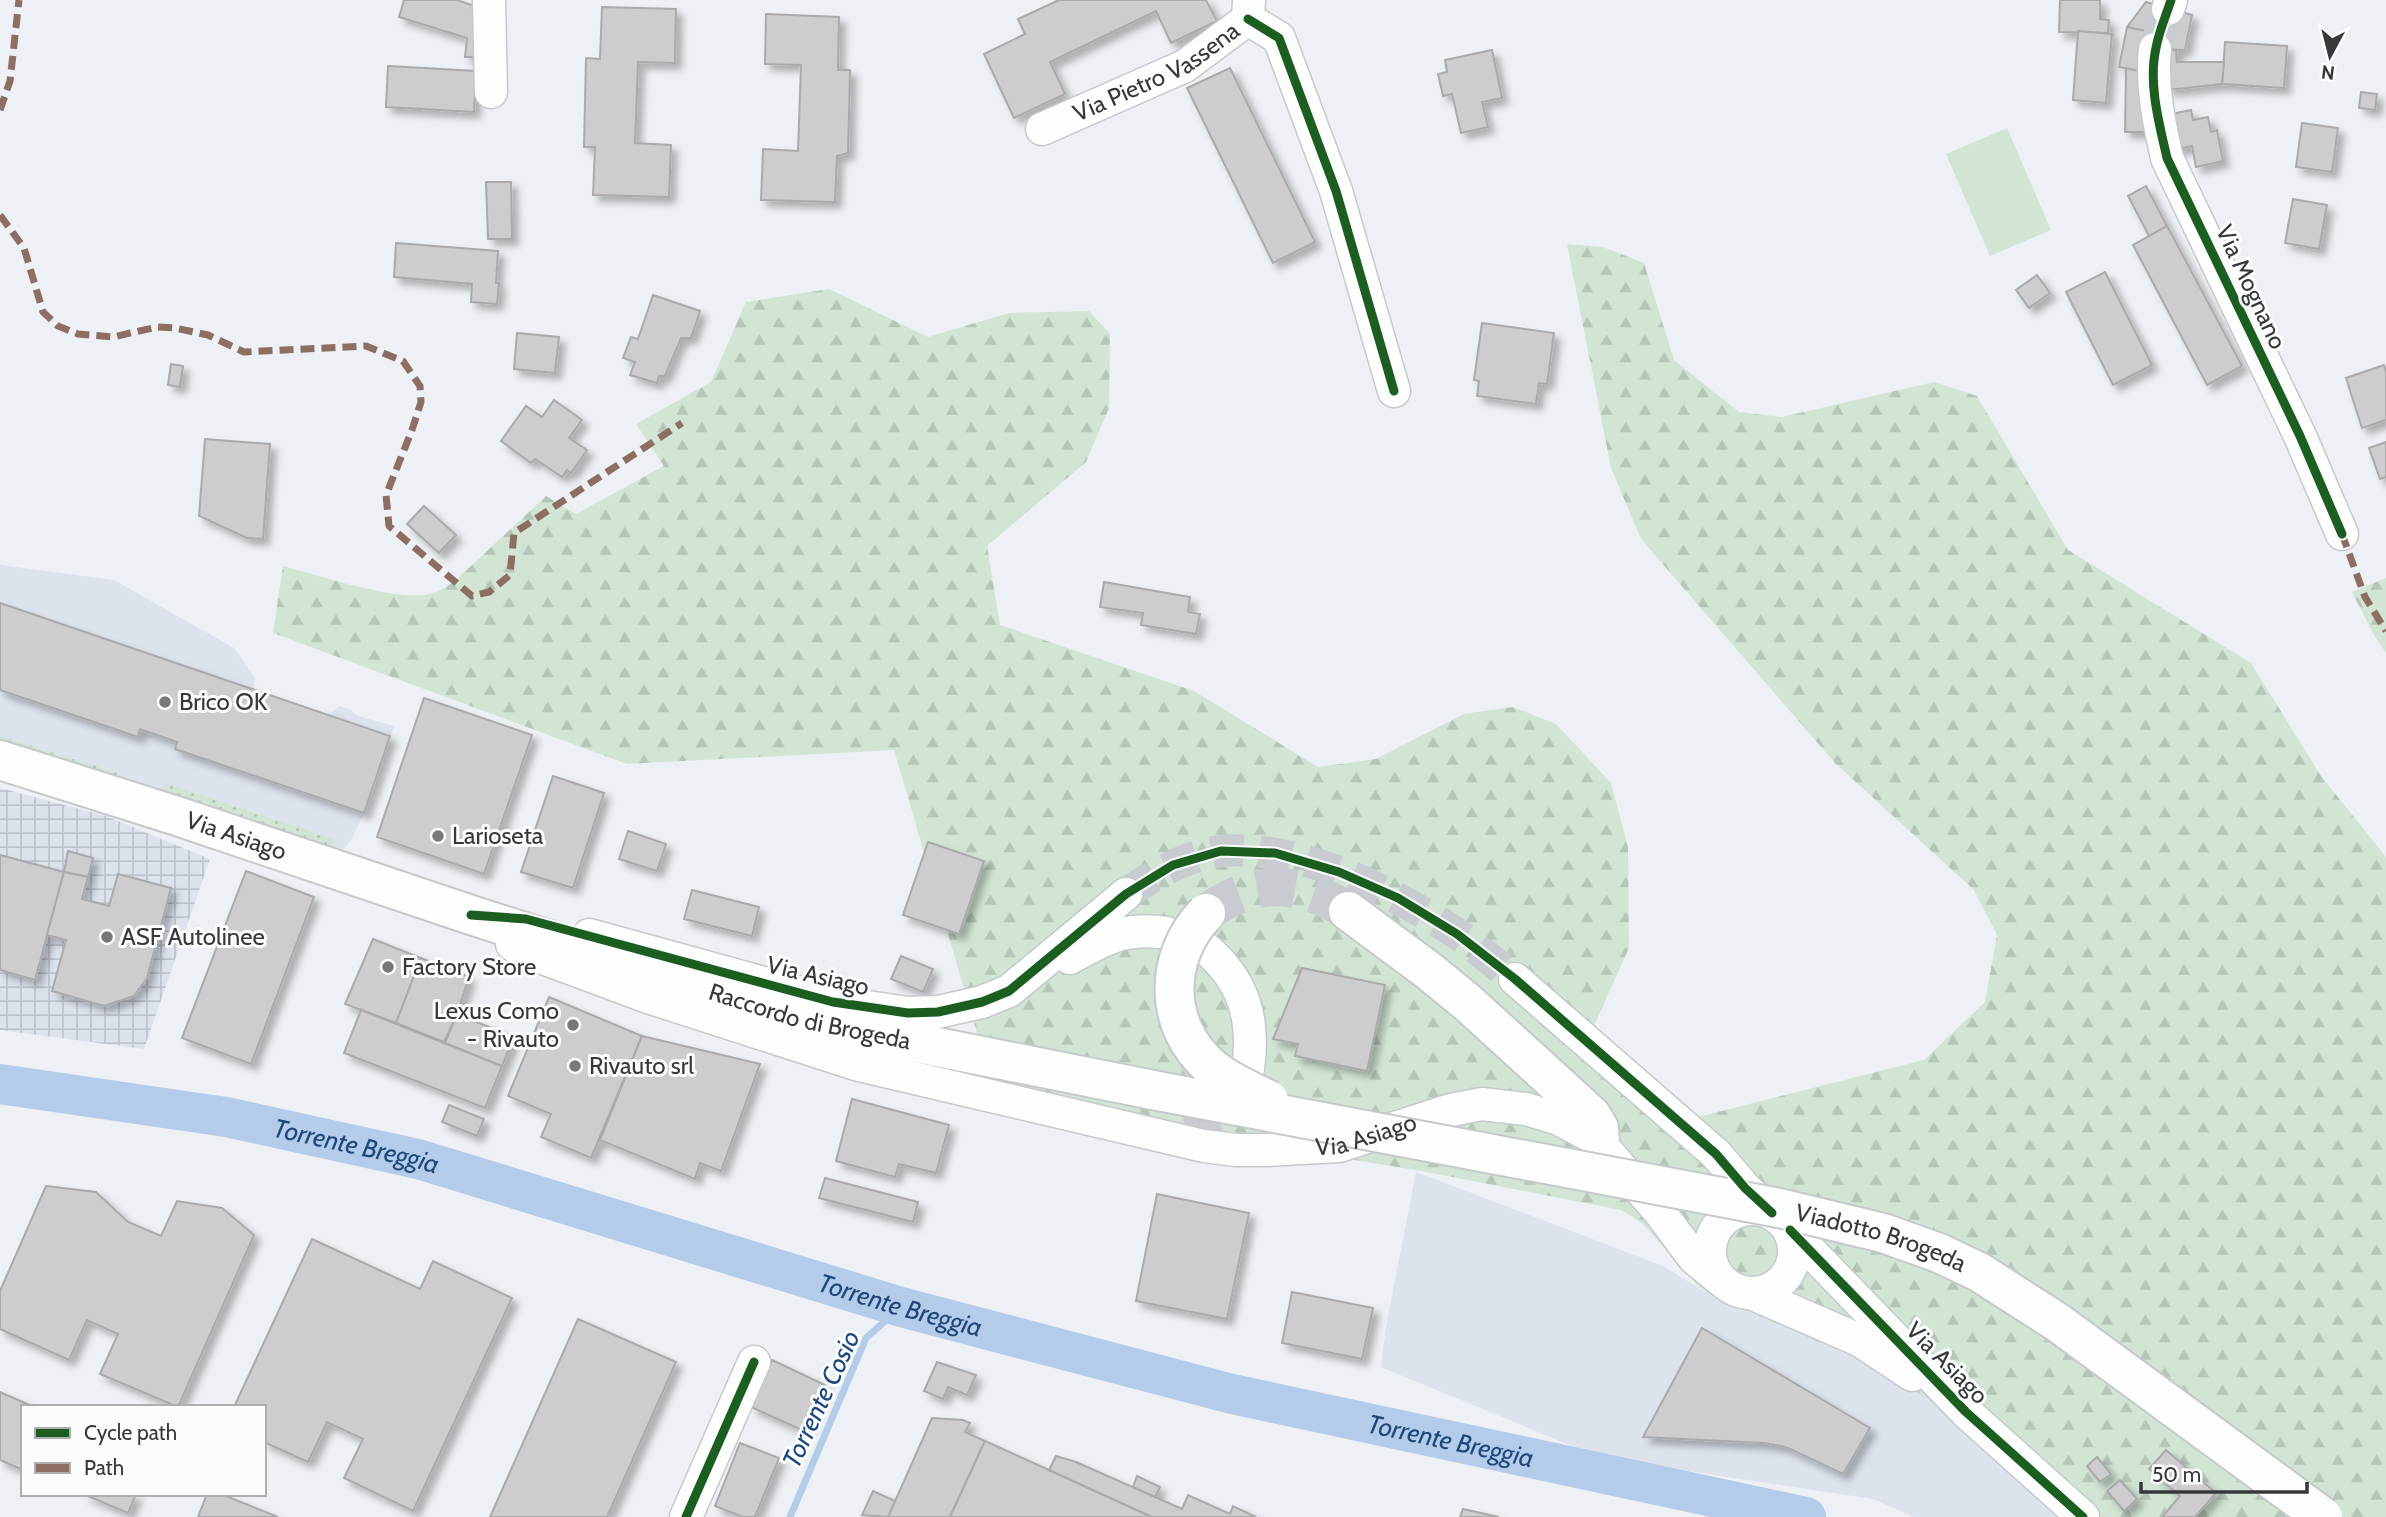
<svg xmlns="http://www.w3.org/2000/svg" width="2386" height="1517" font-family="Cabin,sans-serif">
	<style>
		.built { fill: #dde3ed }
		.industrial { fill: url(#industrial-grid) }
		.grass { fill: url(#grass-dots) }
		.forest { fill: url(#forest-firs) }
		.park { fill: #d2e5d5 }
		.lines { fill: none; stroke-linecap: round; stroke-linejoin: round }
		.stream { stroke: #b4ccea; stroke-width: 7 }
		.river { stroke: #b4ccea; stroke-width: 40 }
		.building { fill: #cdccce; stroke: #aaaaac; stroke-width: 2; filter: url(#shadow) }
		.minor-tunnel { stroke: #c8cbcf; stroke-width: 32; stroke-dasharray: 32 16; stroke-linecap: butt }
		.major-tunnel { stroke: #c8cbcf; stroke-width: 38; stroke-dasharray: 38 19; stroke-linecap: butt }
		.minor-casing { stroke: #c6c9cc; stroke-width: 35 }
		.major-casing { stroke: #c6c9cc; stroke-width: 42 }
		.minor { stroke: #fcfdfd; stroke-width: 32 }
		.major { stroke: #fcfdfd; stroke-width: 38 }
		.major-bridge-casing { stroke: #c6c9cc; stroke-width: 42; stroke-linecap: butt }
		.major-bridge { stroke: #fcfdfd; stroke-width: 38 }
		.quiet { stroke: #8d6e63; stroke-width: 7; stroke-dasharray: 14 7; stroke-linecap: butt }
		.cycleway-casing { stroke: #fbfcfe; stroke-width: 13 }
		.cycleway { stroke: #1b5e20; stroke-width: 9 }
		.poi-dot { fill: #76787c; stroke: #fbfcfe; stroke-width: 2.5 }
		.labels { text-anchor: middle; stroke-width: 6; stroke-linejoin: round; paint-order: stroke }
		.street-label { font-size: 24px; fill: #36383b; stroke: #fbfcfe }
		.poi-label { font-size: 24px; fill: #36383b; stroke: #fbfcfe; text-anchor: start }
		.water-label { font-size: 26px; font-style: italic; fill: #1e487b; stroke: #fbfcfe }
	</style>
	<defs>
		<pattern id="industrial-grid" width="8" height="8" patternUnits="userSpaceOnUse" patternTransform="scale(1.75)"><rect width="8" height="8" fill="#dde3ed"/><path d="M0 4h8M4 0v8" fill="none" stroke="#bec4cc"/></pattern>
		<pattern id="grass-dots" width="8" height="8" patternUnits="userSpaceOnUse" patternTransform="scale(1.75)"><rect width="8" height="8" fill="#d2e5d5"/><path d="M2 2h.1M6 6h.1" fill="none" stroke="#b5c5b8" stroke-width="1.8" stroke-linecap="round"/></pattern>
		<pattern id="forest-firs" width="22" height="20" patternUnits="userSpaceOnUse" patternTransform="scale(1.75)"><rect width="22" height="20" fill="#d2e5d5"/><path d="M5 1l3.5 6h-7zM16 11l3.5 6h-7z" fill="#b5c5b8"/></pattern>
		<filter id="shadow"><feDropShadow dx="6" dy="6" stdDeviation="3.5" flood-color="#0004"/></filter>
	</defs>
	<rect width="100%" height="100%" fill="#edf0f4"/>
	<g class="built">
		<path d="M0,565L114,580L234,648L255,678L253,689L329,715L339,706L350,709L358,716L394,726L364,813L351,840L328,867L0,760Z"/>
		<path d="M1416,1172L1663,1266L1714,1297L1875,1366L1969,1425L2069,1517H1914L1873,1499L1635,1463L1572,1446L1381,1367L1386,1327Z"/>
	</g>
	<path class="industrial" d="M0,788L106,816L210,859L144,1049L0,1030Z"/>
	<g class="grass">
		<path d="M0,736L118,773L115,780L0,743Z"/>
		<path d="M165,783L334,839V850L161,793Z"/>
	</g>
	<g class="forest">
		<path d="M1567,244L1603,247L1644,263L1674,360L1739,412L1782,417L1934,382L1977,396L2068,550L2251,663L2321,776L2386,857V1517H2069L1969,1425L1875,1366L1714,1297L1698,1286L1642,1223L1621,1210L1427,1172L997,1101L894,750L627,764L273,633L283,566C319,575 396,602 430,594C441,591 450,585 458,578L546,496L576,514L664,466L636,424L711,382L746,302L829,289L928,337L1009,313L1089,311L1110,334L1109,408L1086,462L987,546L1000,625L1194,691L1318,767L1376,759L1464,714L1513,707L1556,724L1611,783L1628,847L1629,948L1592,1030L1698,1117L1924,1060L1985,1002L1997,935L1974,890L1835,763L1641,539L1611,468Z"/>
		<path d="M2386,578V653L2374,635L2352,592Z"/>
	</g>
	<path class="park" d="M2007,128L2051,230L1990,256L1946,154Z"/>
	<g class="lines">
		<path class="stream" d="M790,1517L866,1338L901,1307"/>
		<path class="river" id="s1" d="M0,1084L226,1117L418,1159L901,1307L1232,1394L1806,1517"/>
	</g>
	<g class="building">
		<path d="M404,0H457L483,9L481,57H465L467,38L399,17Z"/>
		<path d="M1059,0H1206L1217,21L1171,43L1156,11L1050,62L1065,94L1014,118L984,54L1025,34L1018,19Z"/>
		<path d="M2060,0H2100V19L2109,20L2108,33L2059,32Z"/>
		<path d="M2146,2L2192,15L2185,50L2151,49L2155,33L2127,27Z"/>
		<path d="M602,7L676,9L675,63L638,62L635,143L671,145L669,197L593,195L595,147H584L586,58L600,59Z"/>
		<path d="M766,14L839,17L838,70H850L848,153L837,156L835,202L761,200L763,149L798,151L801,65L765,64Z"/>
		<path d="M2127,27L2155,33L2147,73L2119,67Z"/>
		<path d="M2078,31L2112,34L2106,103L2073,100Z"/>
		<path d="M2225,42L2287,46L2284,88L2222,84Z"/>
		<path d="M2158,49L2176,50L2177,62H2224L2222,84L2168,90Z"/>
		<path d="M1492,50L1502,98L1482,102L1488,127L1461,133L1452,94L1443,96L1438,74L1447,72L1445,60Z"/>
		<path d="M388,66L476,71L474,112L386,107Z"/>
		<path d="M1230,68L1315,242L1273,263L1187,88Z"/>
		<path d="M2126,68L2147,73L2148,132H2125Z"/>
		<path d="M2361,92L2377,94L2375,110L2359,108Z"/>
		<path d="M2191,110L2193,120L2208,117L2211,132L2217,130L2223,161L2196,167L2192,146L2173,150L2166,115Z"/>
		<path d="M2302,123L2338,128L2332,172L2296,167Z"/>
		<path d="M486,182H511L512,239H488Z"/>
		<path d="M2146,186L2167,226L2149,236L2128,196Z"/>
		<path d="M2293,199L2327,205L2319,249L2285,243Z"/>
		<path d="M2167,226L2242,366L2207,385L2133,245Z"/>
		<path d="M396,243L498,251L496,283H499L497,304L471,302L472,284L394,277Z"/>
		<path d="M2105,272L2152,365L2113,385L2066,292Z"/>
		<path d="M2037,275L2050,293L2029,308L2016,290Z"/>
		<path d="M653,295L700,311L691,338H681L665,376H659L657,383L630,375L635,362L623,358L631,337L638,339Z"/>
		<path d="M1482,323L1554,333L1547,384L1539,383L1536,404L1477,396L1479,381L1474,380Z"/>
		<path d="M517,333L559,337L555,373L514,369Z"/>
		<path d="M171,364L183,366L180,387L168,385Z"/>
		<path d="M2384,365L2386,372V420L2362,428L2346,378Z"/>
		<path d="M554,400L582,420L569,438L587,450L571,473L567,470L562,477L535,459L531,463L501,441L526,406L542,417Z"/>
		<path d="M205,439L270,444L263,539L247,538L199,516Z"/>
		<path d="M2386,442V477L2380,479L2369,448Z"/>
		<path d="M424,506L456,535L439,553L407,524Z"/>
		<path d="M1104,582L1190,597L1188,612L1200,614L1196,634L1141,625L1143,613L1100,607Z"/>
		<path d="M0,603L390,736L364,813L175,749L177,742L140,729L138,737L0,690Z"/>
		<path d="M424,698L532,735L484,874L377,837Z"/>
		<path d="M553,776L604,793L573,888L521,872Z"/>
		<path d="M628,831L666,844L657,871L619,859Z"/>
		<path d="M928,842L984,861L959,934L903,915Z"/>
		<path d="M68,851L93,858L88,877L64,872Z"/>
		<path d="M0,855L64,872L35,980L0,970Z"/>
		<path d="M246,871L314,897L251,1064L182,1038Z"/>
		<path d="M64,872L88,877L82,899L109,906L118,874L171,888L147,978L134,996L104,1006L52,991L66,940L47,935Z"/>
		<path d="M692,890L759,907L752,936L684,919Z"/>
		<path d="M373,939L421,958L396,1023L345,1004Z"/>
		<path d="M901,956L933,969L923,992L891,979Z"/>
		<path d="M421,958L469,977L457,1014L444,1042L396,1023Z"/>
		<path d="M1302,968L1385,985L1367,1071L1295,1056L1298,1044L1273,1039Z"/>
		<path d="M549,997L642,1036L591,1158L541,1137L551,1114L508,1096Z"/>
		<path d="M361,1010L502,1066L485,1108L344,1053Z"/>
		<path d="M457,1014L514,1037L502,1066L445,1043Z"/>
		<path d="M642,1036L760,1064L721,1171L700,1163L695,1179L600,1140Z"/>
		<path d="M852,1099L949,1125L936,1173L899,1164L895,1177L836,1161Z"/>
		<path d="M449,1105L484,1119L477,1136L442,1122Z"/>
		<path d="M825,1178L918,1202L913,1222L819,1198Z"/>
		<path d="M46,1186L96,1192L128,1222L161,1236L177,1201L222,1208L254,1235L178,1407L100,1374L118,1334L87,1320L69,1360L0,1329V1291Z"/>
		<path d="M1157,1194L1249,1213L1227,1319L1136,1301Z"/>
		<path d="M312,1239L420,1289L433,1261L512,1298L413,1511L344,1478L363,1439L327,1422L308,1462L264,1442V1407H234Z"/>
		<path d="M1292,1292L1373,1308L1362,1359L1282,1343Z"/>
		<path d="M578,1319L676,1362L607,1517H490Z"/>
		<path d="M1702,1328L1870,1428L1843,1474L1786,1447L1764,1443L1643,1437Z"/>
		<path d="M772,1360L825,1385L804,1431L751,1407Z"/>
		<path d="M937,1362L976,1375L967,1395L948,1387L943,1399L924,1391Z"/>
		<path d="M0,1392L34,1407H23V1470L0,1460Z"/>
		<path d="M932,1418L963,1420L970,1423L965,1432L985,1441L950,1517H888Z"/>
		<path d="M985,1441L1049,1470L1152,1517H950Z"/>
		<path d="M740,1443L779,1458L755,1517H743L715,1506Z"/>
		<path d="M2166,1450L2216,1493L2195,1517H2162L2180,1496L2149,1469Z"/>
		<path d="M1056,1456L1076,1462L1182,1509L1188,1495L1230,1514L1233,1506L1256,1517H1152L1049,1470Z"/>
		<path d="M2097,1457L2111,1474L2100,1482L2087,1466Z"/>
		<path d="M1137,1476L1160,1487L1155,1497L1133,1487Z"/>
		<path d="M2120,1480L2137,1499L2124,1511L2107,1491Z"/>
		<path d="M873,1491L895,1501L888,1517L862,1515Z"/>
		<path d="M83,1494H136L128,1513Z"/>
		<path d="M207,1494H221L278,1517H198Z"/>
		<path d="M1463,1509L1499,1517H1460Z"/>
	</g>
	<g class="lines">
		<g class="minor-tunnel">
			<path d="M2155,49L2168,9"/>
			<path d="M1126,894C1153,875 1189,854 1222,851C1298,844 1394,892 1456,933C1476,947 1495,964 1515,979"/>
			<path d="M1185,1127C1210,1120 1222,1115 1238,1094"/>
		</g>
		<path class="major-tunnel" d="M1206,913C1254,878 1298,880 1348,911"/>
		<g class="minor-casing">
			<g id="minor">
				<path d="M489,0L491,92"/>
				<path d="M2168,9L2171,0"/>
				<path d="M1248,19L1279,38L1336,191L1394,391"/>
				<path d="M2155,49C2151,86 2159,122 2167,158L2300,436L2342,534"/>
				<path id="s2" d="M1042,129L1185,66L1248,19L1249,0"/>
				<path d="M589,935L833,1002L908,1013L938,1012L982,1002L1009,991L1126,894"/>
				<path id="s3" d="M512,944L519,949L648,997L859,1065L1204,1146L1236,1150H1267L1339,1146L1451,1110L1482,1104L1526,1109L1559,1119L1595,1138L1659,1211L1694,1258L1721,1280"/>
				<path d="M1204,947C1244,980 1255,1019 1248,1069"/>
				<path d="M1070,958C1106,939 1123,926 1167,933"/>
				<path d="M1515,979L1716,1154L1745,1188L1771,1212"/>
				<circle cx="1752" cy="1251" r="42"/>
				<path d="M1790,1230L1966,1412L2083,1517"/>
				<path d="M1751,1293L1859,1340L1912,1375"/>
				<path d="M686,1517L754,1362"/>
			</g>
		</g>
		<g class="major-casing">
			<g id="major">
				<path id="s4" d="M0,760L177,816L471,915L797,1019L1158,1091"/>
				<path d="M1348,911L1429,971L1468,1003L1591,1115L1599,1128L1600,1143"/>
			</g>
		</g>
		<use href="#minor" class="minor"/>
		<use href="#major" class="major"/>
		<g class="major-bridge-casing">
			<g id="major-bridge">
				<path d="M1206,913C1163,957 1163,1027 1212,1068C1229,1082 1249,1090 1269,1100"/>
				<path id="s5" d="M1158,1091L1779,1208L1883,1233L1939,1253L1979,1272L2057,1322L2323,1517"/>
			</g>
		</g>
		<use href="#major-bridge" class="major-bridge"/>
		<g class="quiet">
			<path d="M0,110L10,81L19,0"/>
			<path d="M0,215L24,248L43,312L58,326L78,334L113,337L157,327L175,328L208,335L244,352L366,346L403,361L420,386L421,402L412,430L386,495L389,526L472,596L489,592L510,575L514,533L682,423"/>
			<path d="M2342,534L2365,597L2386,631"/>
		</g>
		<g class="cycleway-casing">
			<g id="cycleway">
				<path d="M2171,0C2166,16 2159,31 2156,48C2148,83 2159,123 2167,158L2300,436L2342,534"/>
				<path d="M1248,19L1279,38L1336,191L1394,391"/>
				<path d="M471,915L526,919L833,1002L908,1013L938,1012L982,1002L1009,991L1126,894L1173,865L1221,851L1275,853L1339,872L1398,898L1457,934L1515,979L1716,1154L1745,1188L1772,1213"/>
				<path d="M1790,1230L1966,1412L2083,1517"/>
				<path d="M686,1517L754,1362"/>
			</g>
		</g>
		<use href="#cycleway" class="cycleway"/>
	</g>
	<g class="poi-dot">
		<circle cx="165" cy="702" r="7"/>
		<circle cx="438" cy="836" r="7"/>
		<circle cx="107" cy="937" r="7"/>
		<circle cx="388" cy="967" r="7"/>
		<circle cx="573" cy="1025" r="7"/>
		<circle cx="575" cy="1066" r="7"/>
	</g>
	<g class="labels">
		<g class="street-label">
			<text dy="8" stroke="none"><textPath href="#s2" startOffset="128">Via Pietro Vassena</textPath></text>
			<text transform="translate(2251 287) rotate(65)" y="8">Via Mognano</text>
			<text dy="8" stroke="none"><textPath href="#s4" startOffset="248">Via Asiago</textPath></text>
			<text transform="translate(818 976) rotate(13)" y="8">Via Asiago</text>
			<text dy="8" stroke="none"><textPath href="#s4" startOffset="850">Raccordo di Brogeda</textPath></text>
			<text dy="8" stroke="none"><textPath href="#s3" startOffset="886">Via Asiago</textPath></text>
			<text dy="8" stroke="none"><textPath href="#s5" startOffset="738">Viadotto Brogeda</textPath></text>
			<text transform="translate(1947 1363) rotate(45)" y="8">Via Asiago</text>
		</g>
		<g class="poi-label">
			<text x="179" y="710">Brico OK</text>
			<text x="452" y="844">Larioseta</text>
			<text x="121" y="945">ASF Autolinee</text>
			<text x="402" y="975">Factory Store</text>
			<text x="559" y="1019" text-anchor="end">Lexus Como<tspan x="559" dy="28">- Rivauto</tspan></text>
			<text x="589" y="1074">Rivauto srl</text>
		</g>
		<g class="water-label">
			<text dy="9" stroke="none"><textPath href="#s1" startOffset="362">Torrente Breggia</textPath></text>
			<text dy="9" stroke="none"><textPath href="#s1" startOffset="929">Torrente Breggia</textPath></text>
			<text transform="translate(821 1399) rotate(-65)" y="9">Torrente Cosio</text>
			<text dy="9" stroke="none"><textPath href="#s1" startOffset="1496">Torrente Breggia</textPath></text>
		</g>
	</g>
	<rect x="21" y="1405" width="245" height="91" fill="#fbfcfe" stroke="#acaeb0" stroke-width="2"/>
	<rect x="35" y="1428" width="35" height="10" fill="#1b5e20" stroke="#acaeb0" stroke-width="2"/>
	<text x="84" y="1440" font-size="21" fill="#36383b">Cycle path</text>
	<rect x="35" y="1463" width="35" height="10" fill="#8d6e63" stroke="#acaeb0" stroke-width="2"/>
	<text x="84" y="1475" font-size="21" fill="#36383b">Path</text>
	<g transform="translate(2330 56) rotate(187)" stroke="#fbfcfe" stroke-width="5" paint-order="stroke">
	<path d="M0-5L12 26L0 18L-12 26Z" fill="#36383b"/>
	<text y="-10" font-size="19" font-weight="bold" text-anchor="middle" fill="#36383b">N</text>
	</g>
	<path d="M2141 1482v10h166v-10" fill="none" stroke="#36383b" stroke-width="3.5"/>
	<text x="2152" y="1482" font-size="21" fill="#36383b" stroke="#fbfcfe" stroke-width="5" paint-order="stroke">50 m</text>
</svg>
